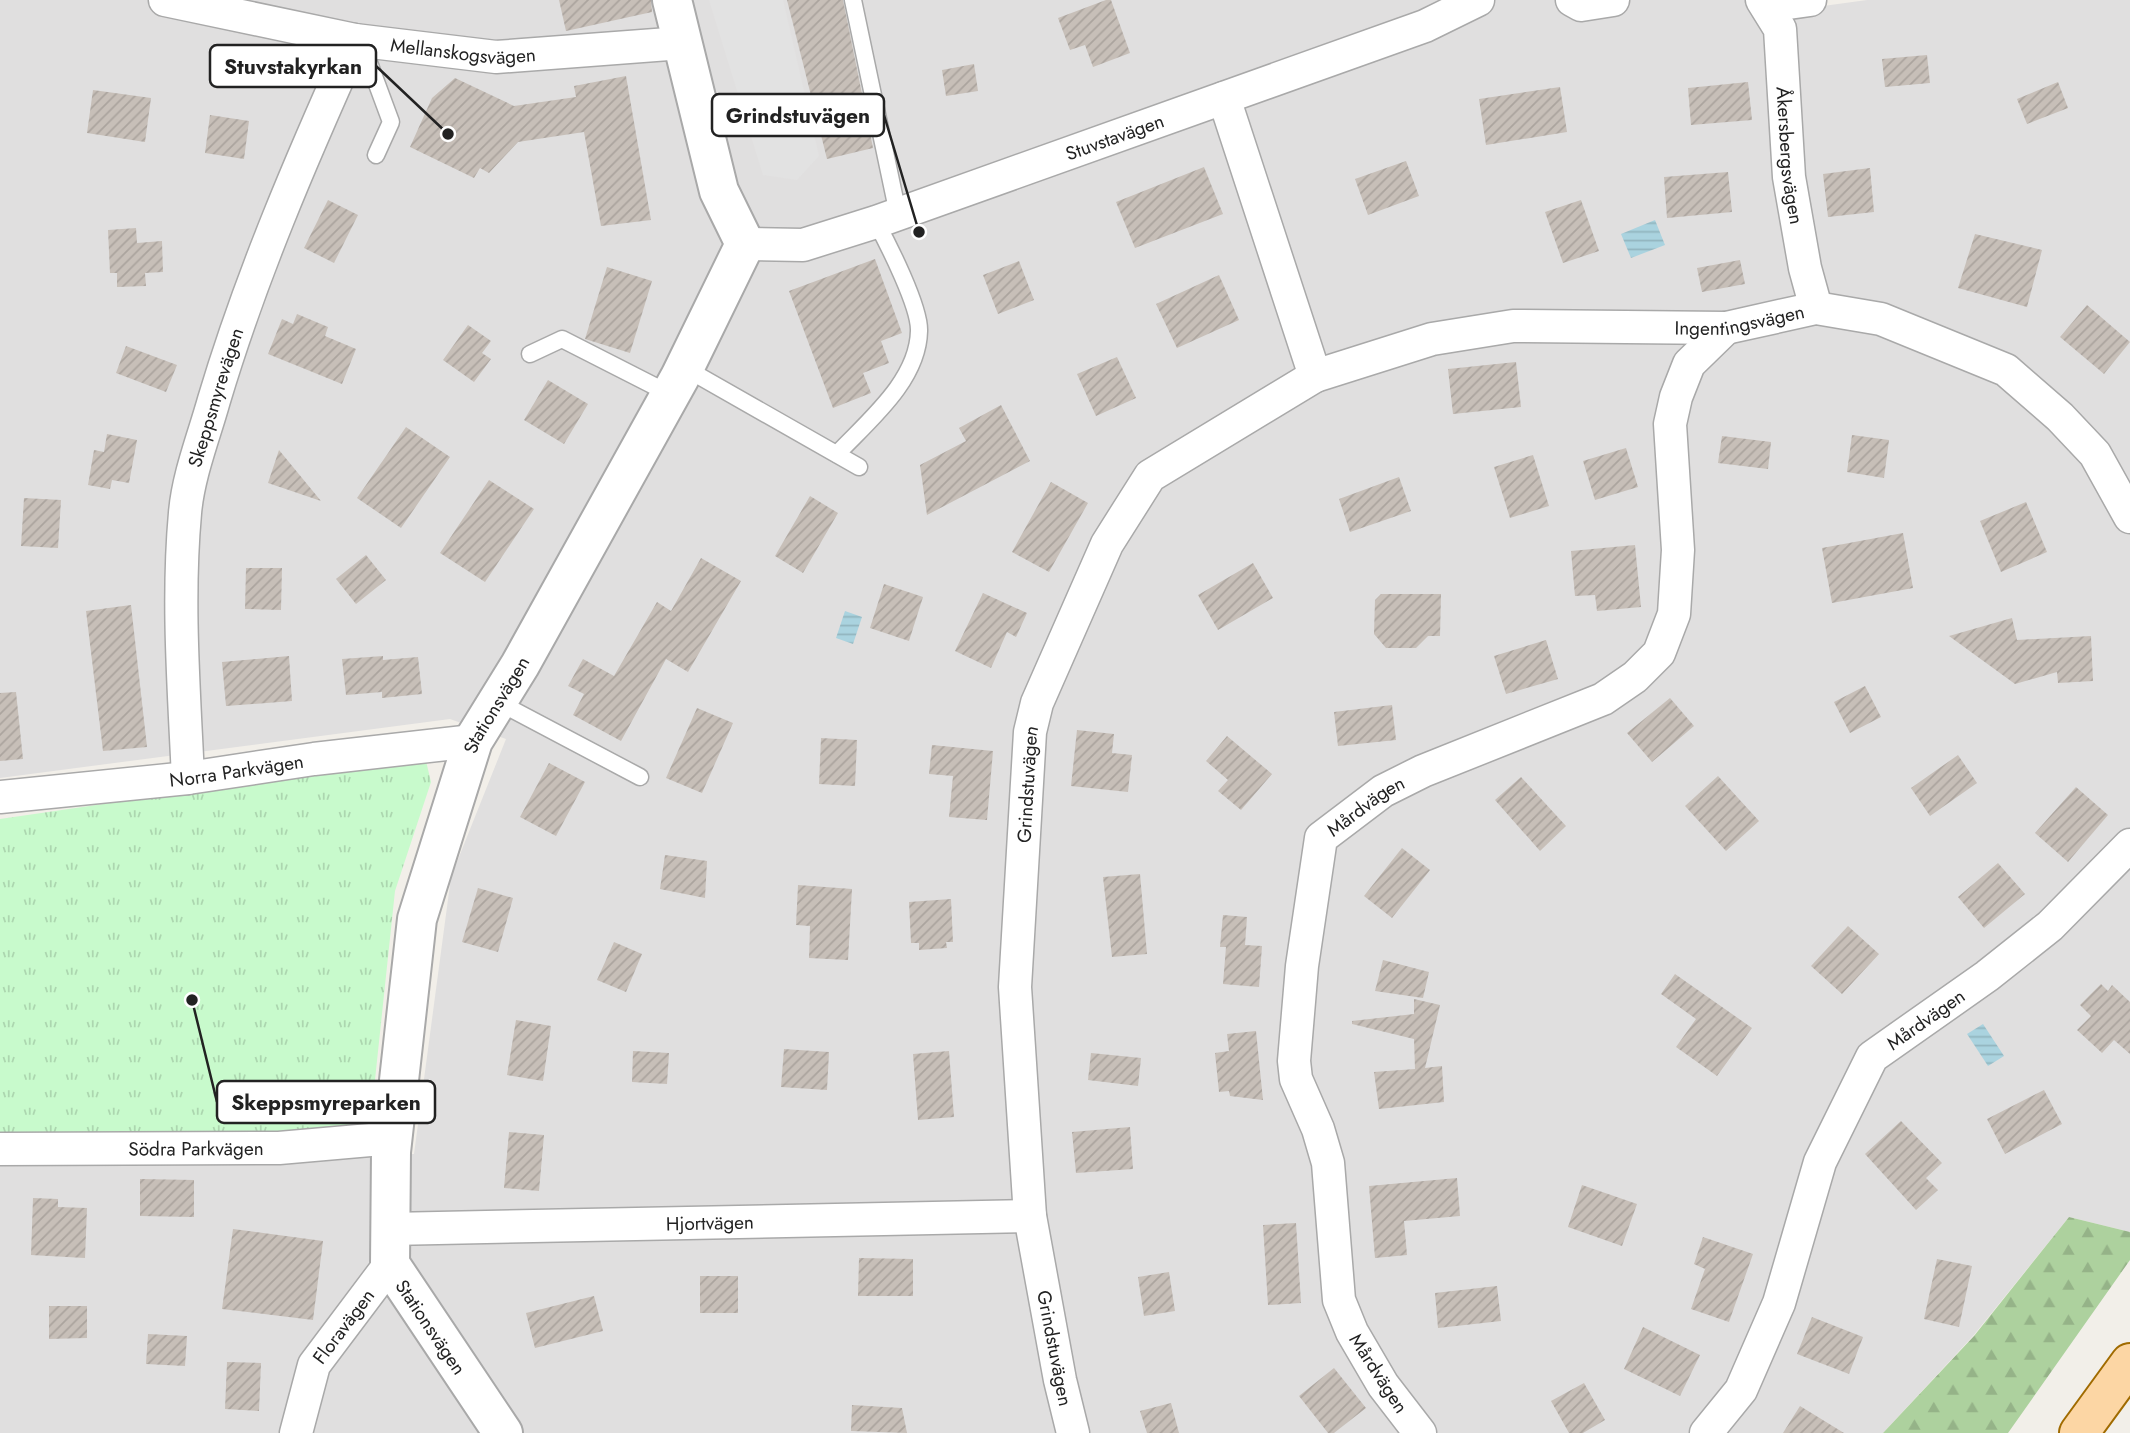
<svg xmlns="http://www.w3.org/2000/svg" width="2130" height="1433" font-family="Jost,sans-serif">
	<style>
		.residential { fill: #e0dfdf }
		.forest { fill: url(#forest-firs) }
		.park { fill: url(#park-tufts) }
		.parking { fill: #e2e2e2 }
		.water { fill: url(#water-rules) }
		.building { fill: url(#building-hatch) }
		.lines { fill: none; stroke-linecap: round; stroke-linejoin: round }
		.service-casing { stroke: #a9a9a9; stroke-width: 19 }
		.minor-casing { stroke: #a9a9a9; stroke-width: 35 }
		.tertiary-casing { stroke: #a9a9a9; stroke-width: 42 }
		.primary-casing { stroke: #a06b00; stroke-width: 42 }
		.service { stroke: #fff; stroke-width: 16 }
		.minor { stroke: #fff; stroke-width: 32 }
		.tertiary { stroke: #fff; stroke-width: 38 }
		.primary { stroke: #fcd6a4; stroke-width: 38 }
		.labels { text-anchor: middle; stroke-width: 5; stroke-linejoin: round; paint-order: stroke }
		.street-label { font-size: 19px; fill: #222; stroke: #fff }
		.leader { fill: none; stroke: #222; stroke-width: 2.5 }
		.callout-dot { fill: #222; stroke: #fff; stroke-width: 2.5 }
		.callout { fill: #fff; stroke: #222; stroke-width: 2.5 }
		.callout-label { font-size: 21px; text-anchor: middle; font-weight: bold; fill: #222 }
	</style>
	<defs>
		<pattern id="forest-firs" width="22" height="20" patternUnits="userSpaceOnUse" patternTransform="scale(1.75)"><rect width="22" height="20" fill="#add19e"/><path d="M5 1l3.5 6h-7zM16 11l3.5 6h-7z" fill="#95b388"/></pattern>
		<pattern id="park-tufts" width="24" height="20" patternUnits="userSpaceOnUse" patternTransform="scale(1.75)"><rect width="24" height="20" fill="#c8facc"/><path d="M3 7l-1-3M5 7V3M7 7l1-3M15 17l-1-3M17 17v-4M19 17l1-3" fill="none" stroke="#acd6af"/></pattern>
		<pattern id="water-rules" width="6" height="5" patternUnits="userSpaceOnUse" patternTransform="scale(1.75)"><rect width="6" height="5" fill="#aad3df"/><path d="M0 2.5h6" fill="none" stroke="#92b5bf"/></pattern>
		<pattern id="building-hatch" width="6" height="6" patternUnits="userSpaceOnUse" patternTransform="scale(1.75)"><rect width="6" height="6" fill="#c7bfb8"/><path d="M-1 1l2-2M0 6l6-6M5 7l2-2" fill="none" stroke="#aba49e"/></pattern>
	</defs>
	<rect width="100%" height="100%" fill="#f2efe9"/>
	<path class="residential" d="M0,0H1793L1794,10L1867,0H2130V1232L2069,1217L1973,1336L1883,1433H0V1153L414,1154L451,877L506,739L450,719L0,778Z"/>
	<path class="forest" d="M2069,1217L2130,1232V1260L2008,1433H1883L1974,1336Z"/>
	<path class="park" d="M398,761H426L431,782L395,891L372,1108L363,1123L343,1134L0,1132V819Z"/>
	<path class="parking" d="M709,0H783L819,156L797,180L763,175Z"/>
	<g class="water">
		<path d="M1655,220L1665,245L1631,258L1621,234Z"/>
		<path d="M845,611L862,617L853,644L836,638Z"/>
		<path d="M1983,1024L2004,1056L1988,1066L1967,1034Z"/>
	</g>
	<g class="building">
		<path d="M559,0H651L652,12L566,31Z"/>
		<path d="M787,0H843L873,148L827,159Z"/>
		<path d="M1106,0H1111L1130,53L1093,67L1085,45L1070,50L1058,18Z"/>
		<path d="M1927,55L1930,83L1885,87L1882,59Z"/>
		<path d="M974,64L978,91L946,96L942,70Z"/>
		<path d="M626,76L651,220L601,226L584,132L518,142L489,173L480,168L474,178L410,147L432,98L455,78L514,106L576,97L574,86Z"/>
		<path d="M1748,82L1752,120L1691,125L1688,88Z"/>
		<path d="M2058,82L2068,108L2027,124L2017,99Z"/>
		<path d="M1560,87L1567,132L1486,145L1479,99Z"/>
		<path d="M93,90L151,98L145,142L87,133Z"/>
		<path d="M210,115L249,121L244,159L205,153Z"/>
		<path d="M1406,161L1419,196L1368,215L1355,179Z"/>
		<path d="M1204,167L1223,214L1135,248L1116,202Z"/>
		<path d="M1870,168L1874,212L1828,217L1823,174Z"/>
		<path d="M1728,172L1732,212L1667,218L1664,177Z"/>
		<path d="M328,200L358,215L334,263L304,248Z"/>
		<path d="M1581,200L1599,251L1563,263L1545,212Z"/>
		<path d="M136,228L137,243L162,241L163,272L145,273L146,286L117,287V273H110L108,230Z"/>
		<path d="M1975,234L2042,250L2027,307L1958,288Z"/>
		<path d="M875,259L902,333L881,341L889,363L863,373L871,393L833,408L789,291Z"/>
		<path d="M1740,260L1745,284L1702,292L1697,268Z"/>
		<path d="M1019,261L1034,300L998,314L983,275Z"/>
		<path d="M607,267L652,281L630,353L585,339Z"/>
		<path d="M1219,275L1239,320L1177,348L1156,304Z"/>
		<path d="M2087,305L2130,342L2104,374L2060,337Z"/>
		<path d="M297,314L328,327L325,336L356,349L342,384L268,354L282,319L293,324Z"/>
		<path d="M468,325L491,341L482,353L491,359L474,382L443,360Z"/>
		<path d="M126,346L177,365L166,392L116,373Z"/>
		<path d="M1117,357L1136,398L1096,416L1077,374Z"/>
		<path d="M1516,362L1521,407L1453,414L1448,369Z"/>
		<path d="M548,380L588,404L564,444L524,420Z"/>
		<path d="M1001,405L1030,461L927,515L920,465L966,441L959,428Z"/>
		<path d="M406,427L450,457L401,528L357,498Z"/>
		<path d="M107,434L137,440L129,483L112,480L110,489L88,485L94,450L104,452Z"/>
		<path d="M1852,435L1889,440L1884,478L1847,472Z"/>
		<path d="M1722,436L1771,442L1768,469L1718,463Z"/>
		<path d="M1626,448L1638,487L1595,500L1583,461Z"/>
		<path d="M279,450L321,501L268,483Z"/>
		<path d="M1533,455L1549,506L1510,518L1494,467Z"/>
		<path d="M1399,477L1411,511L1350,532L1339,499Z"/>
		<path d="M489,480L534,509L485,582L440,553Z"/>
		<path d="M1051,482L1088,503L1049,572L1012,552Z"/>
		<path d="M810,496L838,513L803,573L775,556Z"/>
		<path d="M24,498L61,500L58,548L21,546Z"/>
		<path d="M2026,502L2047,552L2001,572L1980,521Z"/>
		<path d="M1903,533L1913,588L1832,603L1822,548Z"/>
		<path d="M1635,545L1641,607L1597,611L1595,595L1575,596L1571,551Z"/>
		<path d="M366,555L386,580L356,604L336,579Z"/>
		<path d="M701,558L741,581L688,672L666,659L621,741L573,715L584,694L568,686L583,659L614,676L657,602L671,611Z"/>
		<path d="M1253,563L1273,598L1218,630L1198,595Z"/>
		<path d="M246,568H282L281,610L245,609Z"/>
		<path d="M884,584L923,597L909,641L870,628Z"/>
		<path d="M983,593L1027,613L1016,637L1007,632L991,668L955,651Z"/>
		<path d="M1381,594H1441L1440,636H1428L1416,648H1386L1374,634L1375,600Z"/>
		<path d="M131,605L147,747L103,751L86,611Z"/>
		<path d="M2012,618L2017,640L2091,636L2093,681L2058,683L2057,672L2015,684L1949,636Z"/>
		<path d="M1546,640L1558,679L1506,694L1494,656Z"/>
		<path d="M289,656L292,701L226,706L222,662Z"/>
		<path d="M383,656V660L418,657L422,694L382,698V692L346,695L342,659Z"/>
		<path d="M1865,686L1881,717L1850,733L1834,702Z"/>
		<path d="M16,692L23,759L0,761V693Z"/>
		<path d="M1670,698L1694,726L1652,762L1627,733Z"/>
		<path d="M1392,705L1396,740L1338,746L1334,712Z"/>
		<path d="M697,708L733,723L702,793L666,778Z"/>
		<path d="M1077,730L1114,734L1112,753L1132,755L1128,792L1071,786Z"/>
		<path d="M1227,736L1272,774L1241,810L1218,791L1228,780L1206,761Z"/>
		<path d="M821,738L857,740L855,786L819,784Z"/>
		<path d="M932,745L993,751L987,820L949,817L953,776L929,774Z"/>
		<path d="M1958,755L1977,783L1930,816L1911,788Z"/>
		<path d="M549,763L585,782L556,836L520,817Z"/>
		<path d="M1718,776L1759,821L1726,851L1685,806Z"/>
		<path d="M1521,777L1566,826L1540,851L1495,800Z"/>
		<path d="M2076,787L2108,815L2068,862L2035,833Z"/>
		<path d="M1402,848L1430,870L1392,918L1364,896Z"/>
		<path d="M665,855L707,861L705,898L660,889Z"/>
		<path d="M1998,863L2025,894L1984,928L1958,897Z"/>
		<path d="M1140,874L1147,954L1112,957L1103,877Z"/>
		<path d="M798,885L852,889L848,960L809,958L810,926L796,925Z"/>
		<path d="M478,888L513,898L498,952L462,942Z"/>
		<path d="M951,899L953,942H946L947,948L919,950V943H911L909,902Z"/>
		<path d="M1223,915L1247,917L1245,945L1262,946L1259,987L1223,984L1226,947H1220Z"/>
		<path d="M1848,926L1879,954L1842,994L1811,966Z"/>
		<path d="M614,942L642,954L626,992L597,980Z"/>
		<path d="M1383,960L1429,972L1423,998L1375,991Z"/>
		<path d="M1675,974L1752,1028L1717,1076L1676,1047L1696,1019L1661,994Z"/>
		<path d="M2101,984L2108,991L2112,985L2130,1002V1054L2114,1040L2102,1053L2077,1030L2091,1016L2080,1005Z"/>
		<path d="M1414,999L1440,1005L1425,1068L1442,1066L1444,1102L1379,1109L1374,1072L1415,1069L1414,1039L1352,1024V1021L1414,1014Z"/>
		<path d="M516,1020L551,1026L543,1081L507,1075Z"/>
		<path d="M1256,1031L1263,1100L1230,1096L1229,1091L1219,1092L1215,1053L1229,1051L1227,1034Z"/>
		<path d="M784,1049L829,1052L827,1090L781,1087Z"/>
		<path d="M633,1051L669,1053L667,1084L632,1082Z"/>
		<path d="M949,1051L954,1117L918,1120L913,1054Z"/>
		<path d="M1091,1053L1141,1058L1138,1086L1088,1080Z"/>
		<path d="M2044,1090L2062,1124L2005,1154L1987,1119Z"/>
		<path d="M1901,1121L1942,1163L1926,1178L1938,1190L1916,1210L1865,1154Z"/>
		<path d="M1130,1127L1133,1169L1076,1173L1072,1132Z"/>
		<path d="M509,1132L544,1135L539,1191L504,1188Z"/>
		<path d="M1457,1178L1460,1216L1404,1221L1407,1255L1375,1258L1369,1186Z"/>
		<path d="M140,1179L194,1180V1217L140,1216Z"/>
		<path d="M1582,1185L1637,1204L1622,1246L1568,1227Z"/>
		<path d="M33,1198L58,1199V1207L87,1208L85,1258L31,1255Z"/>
		<path d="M1296,1223L1301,1303L1268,1305L1263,1225Z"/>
		<path d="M233,1229L323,1241L313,1320L222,1309Z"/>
		<path d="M1703,1237L1753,1254L1729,1322L1691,1309L1705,1269L1694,1264Z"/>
		<path d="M859,1258L913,1259V1296H858Z"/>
		<path d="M1937,1259L1972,1266L1959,1327L1924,1319Z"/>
		<path d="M1169,1272L1175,1311L1144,1316L1138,1277Z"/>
		<rect x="700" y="1276" width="38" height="37"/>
		<path d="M1497,1286L1501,1321L1438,1328L1435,1293Z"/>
		<path d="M594,1296L603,1331L535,1348L526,1313Z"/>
		<path d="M49,1306H87V1338L49,1339Z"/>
		<path d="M1812,1317L1863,1337L1849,1374L1797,1354Z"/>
		<path d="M1643,1327L1700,1355L1680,1396L1624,1369Z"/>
		<path d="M148,1334L187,1336L185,1366L146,1364Z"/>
		<path d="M227,1362L261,1363L259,1411L225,1409Z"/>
		<path d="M1334,1368L1366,1408L1334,1433H1328L1299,1396Z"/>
		<path d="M1584,1383L1605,1420L1583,1433H1569L1551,1401Z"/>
		<path d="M1171,1403L1179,1433H1147L1140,1411Z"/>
		<path d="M852,1405L902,1408L907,1433L851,1431Z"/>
		<path d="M1800,1406L1844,1433H1783Z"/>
	</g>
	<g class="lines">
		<g class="service-casing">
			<g id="service">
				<path d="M853,0L898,214"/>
				<path d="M361,41L391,122L376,155"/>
				<path d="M530,354L562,339L670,394"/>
				<path d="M685,368L859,467"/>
				<path d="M837,454C868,421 918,381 919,331C920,307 888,244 876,222"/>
				<path d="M498,702L640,777"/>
			</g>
		</g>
		<g class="minor-casing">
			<g id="minor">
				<path id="s1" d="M165,0L355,40L496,57L682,43"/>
				<path d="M1572,0L1581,5L1613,0"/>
				<path id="s2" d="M1762,0L1780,29L1789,177L1805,268L1816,308"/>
				<path d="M1767,6L1810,0"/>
				<path id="s3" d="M745,244L803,245L876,222L1425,26L1478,0"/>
				<path id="s4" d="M1315,376L1432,339L1513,326L1726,328L1816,308L1881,319L2006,370L2060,417L2095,454L2130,517"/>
				<path id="s5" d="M188,778C184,690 177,601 185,513C188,476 204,436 214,400C251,276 302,158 355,40"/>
				<path id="s6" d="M0,797L188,778L314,759L473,741"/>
				<path id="s7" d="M0,1149L279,1148L393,1138"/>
				<path id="s8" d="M390,1229L1030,1216"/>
				<path id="s9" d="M296,1433L314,1365L390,1264"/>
				<path id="s10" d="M1073,1433L1060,1380L1030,1216L1015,987L1030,732L1037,703L1107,544L1150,476L1315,376L1224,98"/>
				<path id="s11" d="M1420,1433L1383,1385L1352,1332L1339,1300L1328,1163L1318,1129L1296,1079L1294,1061L1302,966L1321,838L1383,791L1423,771L1603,699L1635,677L1659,653L1674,614L1678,550L1670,424L1676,397L1689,364L1726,328"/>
				<path id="s12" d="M1706,1433L1741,1390L1779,1303L1820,1162L1872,1057L1987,976L2050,926L2130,845"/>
			</g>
		</g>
		<g class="tertiary-casing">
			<g id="tertiary">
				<path id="s13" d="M503,1433L390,1264L391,1152L417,919L473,741L520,665L680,377L745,244L719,191L672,0"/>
			</g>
		</g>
		<g class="primary-casing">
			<path id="primary" d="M2079,1433L2130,1363"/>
		</g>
		<use href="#service" class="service"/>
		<use href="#minor" class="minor"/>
		<use href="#tertiary" class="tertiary"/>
		<use href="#primary" class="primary"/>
	</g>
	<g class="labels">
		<g class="street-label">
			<text dy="7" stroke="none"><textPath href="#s1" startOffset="303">Mellanskogsvägen</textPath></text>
			<text dy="7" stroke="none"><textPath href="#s3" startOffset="388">Stuvstavägen</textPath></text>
			<text dy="7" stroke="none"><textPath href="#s2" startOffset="161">Åkersbergsvägen</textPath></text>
			<text dy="7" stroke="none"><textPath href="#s4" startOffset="432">Ingentingsvägen</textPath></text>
			<text dy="7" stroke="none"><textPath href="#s5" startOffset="385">Skeppsmyrevägen</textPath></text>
			<text dy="7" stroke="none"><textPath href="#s13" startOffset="779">Stationsvägen</textPath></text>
			<text dy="7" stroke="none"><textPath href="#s6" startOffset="238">Norra Parkvägen</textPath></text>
			<text dy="7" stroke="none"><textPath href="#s10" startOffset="654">Grindstuvägen</textPath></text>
			<text dy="7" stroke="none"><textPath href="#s11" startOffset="682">Mårdvägen</textPath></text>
			<text dy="7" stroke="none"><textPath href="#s12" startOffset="480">Mårdvägen</textPath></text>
			<text dy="7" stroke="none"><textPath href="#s7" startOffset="196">Södra Parkvägen</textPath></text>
			<text dy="7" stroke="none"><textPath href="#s8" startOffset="320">Hjortvägen</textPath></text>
			<text dy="7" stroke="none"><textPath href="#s9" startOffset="119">Floravägen</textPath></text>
			<text transform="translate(431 1327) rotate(56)" y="7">Stationsvägen</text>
			<text transform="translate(1055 1348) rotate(79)" y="7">Grindstuvägen</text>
			<text transform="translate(1379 1373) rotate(57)" y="7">Mårdvägen</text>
		</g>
	</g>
	<path class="leader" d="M448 134L376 66M919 232L884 115M192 1000L217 1102"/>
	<g class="callout-dot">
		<circle cx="448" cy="134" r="7"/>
		<circle cx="919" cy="232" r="7"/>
		<circle cx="192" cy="1000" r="7"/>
	</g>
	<g class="callout">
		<rect x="210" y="45" width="166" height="42" rx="7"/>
		<rect x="712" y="94" width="172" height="42" rx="7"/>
		<rect x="217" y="1081" width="218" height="42" rx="7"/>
	</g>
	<g class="callout-label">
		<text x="293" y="74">Stuvstakyrkan</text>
		<text x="798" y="123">Grindstuvägen</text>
		<text x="326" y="1110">Skeppsmyreparken</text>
	</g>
</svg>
